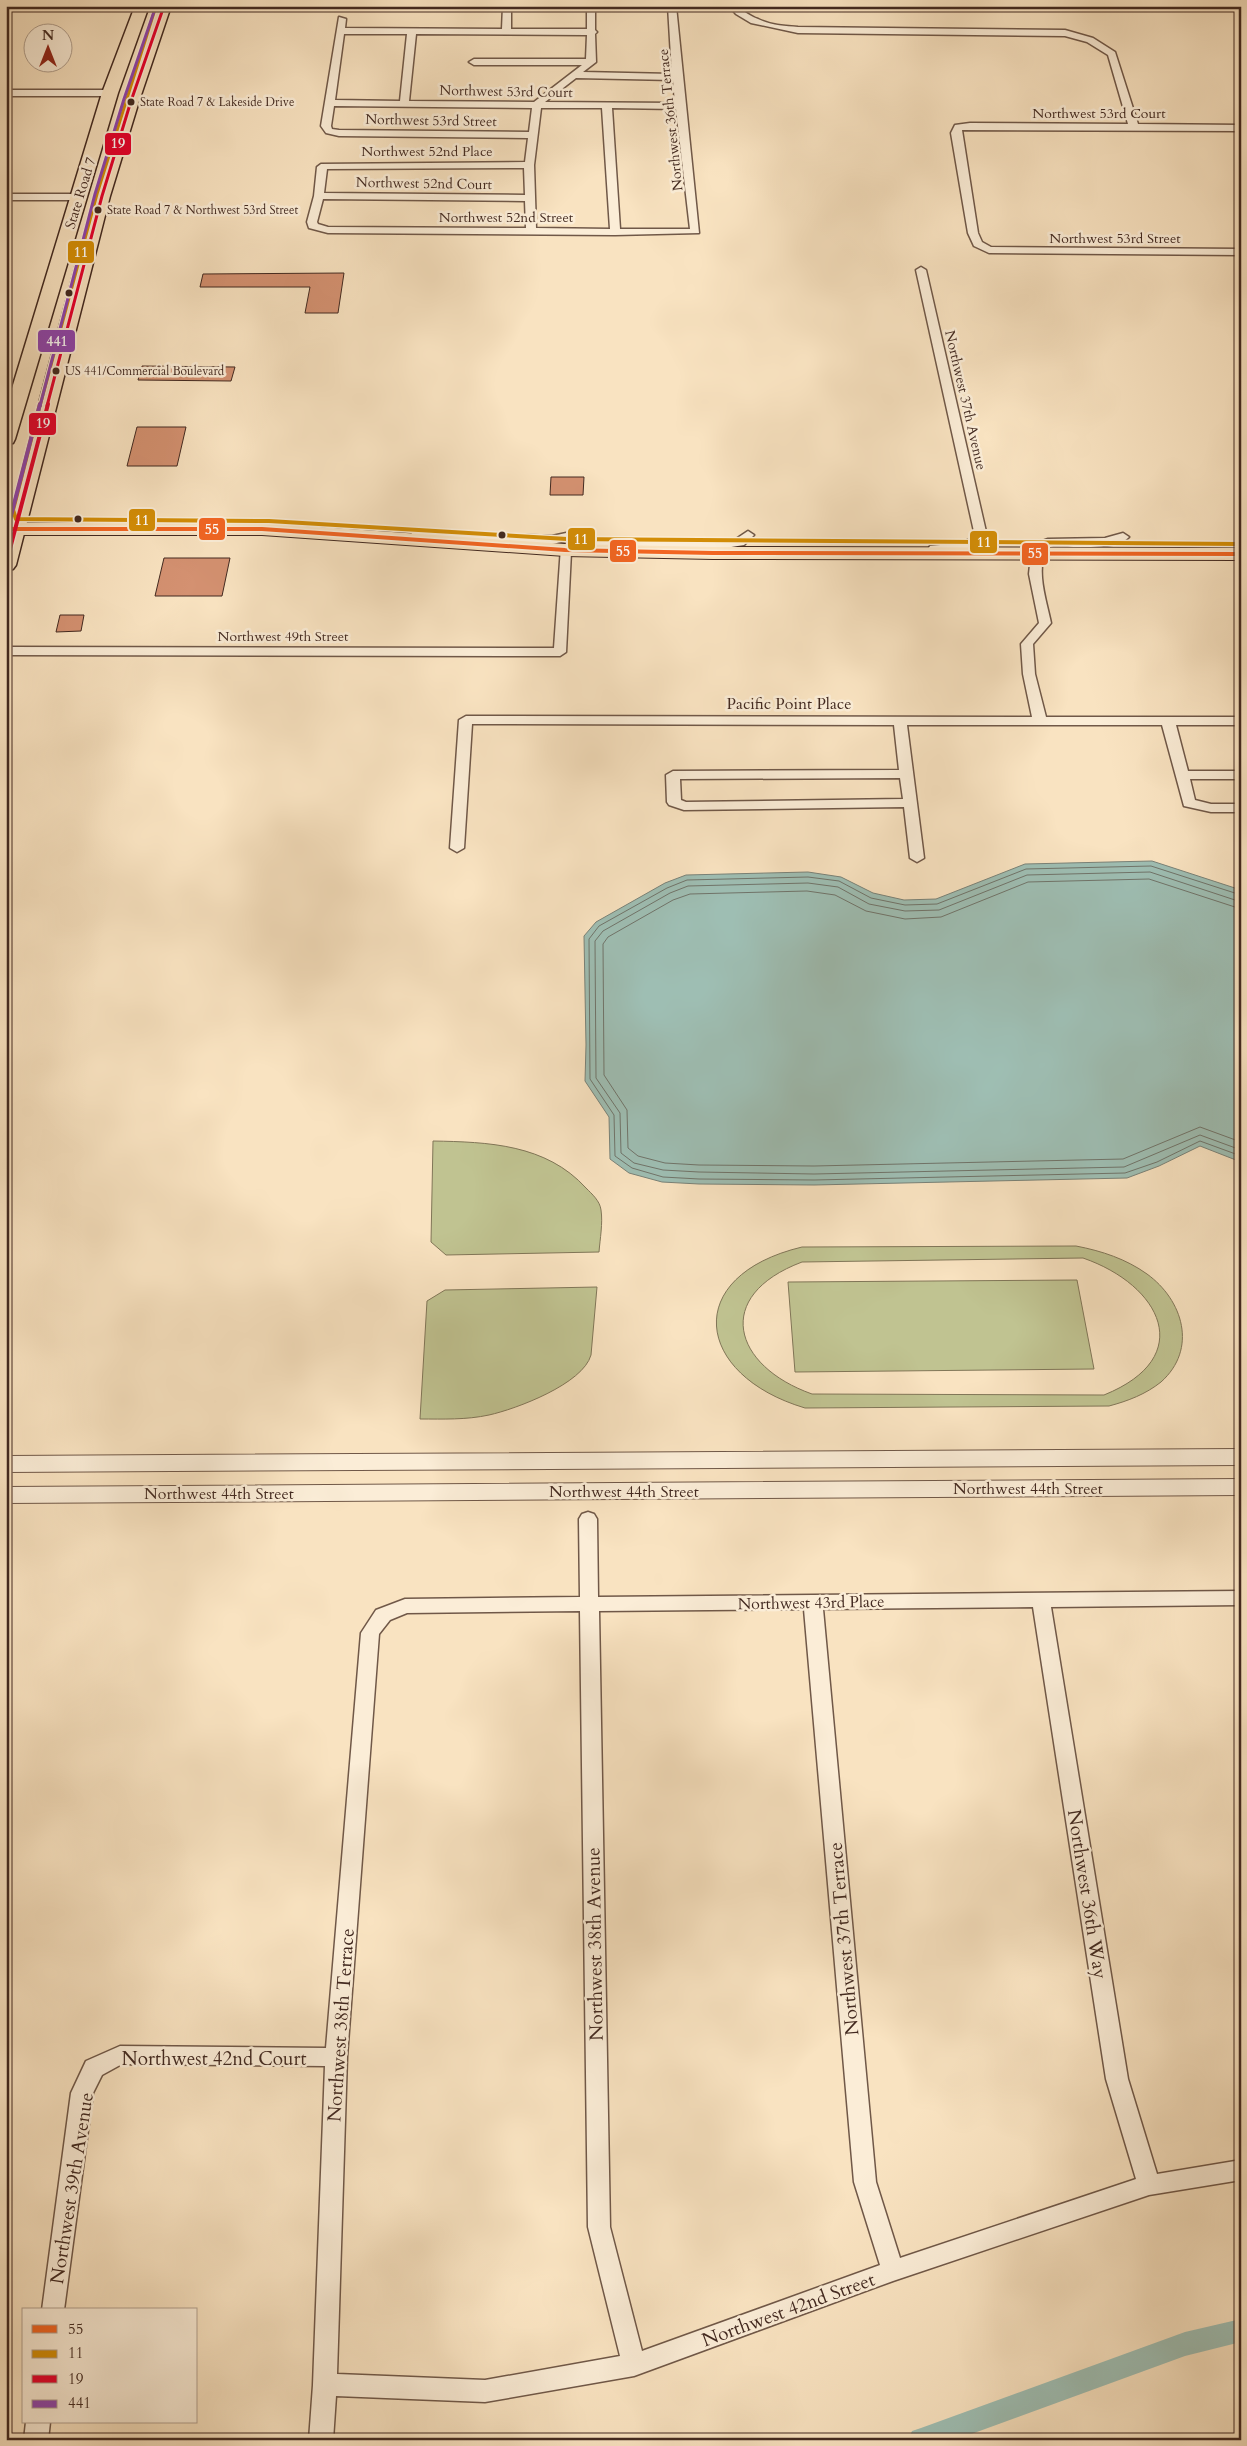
<svg xmlns="http://www.w3.org/2000/svg" width="1247" height="2446" font-family="Cardo,serif">
	<style>
		.green { fill: #c0c391; stroke: #817658; fill-rule: evenodd }
		.water { fill: #9ebeb3; stroke: #798278 }
		.lines { fill: none; stroke-linecap: round; stroke-linejoin: round }
		.shore { stroke: #70746a; stroke-width: 1 }
		.canal { fill: #9ebeb3; fill-rule: evenodd }
		.building { fill: #d49171; stroke: #422920 }
		.minor-casing { stroke: #705848; stroke-width: 3 }
		.tertiary-casing { stroke: #705848; stroke-width: 2 }
		.primary-casing { stroke: #422920; stroke-width: 3 }
		.trunk-casing { stroke: #422920; stroke-width: 2 }
		.minor { fill: #fbedd7; fill-rule: evenodd }
		.tertiary { fill: #fbedd7; fill-rule: evenodd }
		.primary { fill: #f9e3c1; fill-rule: evenodd }
		.trunk { fill: #f9e3c1; fill-rule: evenodd }
		.bus-1-casing { stroke: #fbedd7; stroke-width: 7 }
		.bus-2-far1-casing { stroke: #fbedd7; stroke-width: 5.5 }
		.bus-2-casing { stroke: #fbedd7; stroke-width: 7 }
		.bus-3-far1-casing { stroke: #fbedd7; stroke-width: 5.5 }
		.bus-3-casing { stroke: #fbedd7; stroke-width: 7 }
		.bus-4-far1-casing { stroke: #fbedd7; stroke-width: 5.5 }
		.bus-4-casing { stroke: #fbedd7; stroke-width: 7 }
		.bus-1 { stroke: #f26522; stroke-width: 4 }
		.bus-2-far1 { stroke: #d38d06; stroke-width: 3 }
		.bus-2 { stroke: #d38d06; stroke-width: 4 }
		.bus-3-far1 { stroke: #e4002b; stroke-width: 3 }
		.bus-3 { stroke: #e4002b; stroke-width: 4 }
		.bus-4-far1 { stroke: #8e44ad; stroke-width: 3 }
		.bus-4 { stroke: #8e44ad; stroke-width: 4 }
		.bus-dot { fill: #422920; stroke: #fbedd7; stroke-width: 2 }
		.labels { text-anchor: middle; stroke-width: 5; stroke-linejoin: round; paint-order: stroke }
		.far-bus-label { font-size: 12px; fill: #422920; stroke: #fbedd7; text-anchor: start }
		.far-street-label { font-size: 14px; fill: #422920; stroke: #fbedd7 }
		.street-label { font-size: 16px; fill: #422920; stroke: #fbedd7 }
		.near-street-label { font-size: 19px; fill: #422920; stroke: #fbedd7 }
		.line-badge { stroke: #fbedd7; stroke-width: 2 }
		.badge-label { font-size: 14px; text-anchor: middle; font-weight: bold; fill: #fff }
	</style>
	<rect width="100%" height="100%" fill="#f9e3c1"/>
	<filter id="stains"><feTurbulence type="fractalNoise" baseFrequency=".004" numOctaves="4"/><feColorMatrix values="0 0 0 0 .2 0 0 0 0 .09 0 0 0 0 .02 0 0 0 .5 -.17"/></filter>
	<radialGradient id="worn" r=".72"><stop offset=".6" stop-color="#630" stop-opacity="0"/><stop offset="1" stop-color="#630" stop-opacity=".3"/></radialGradient>
	<g class="green">
		<path d="M433,1141C488,1142 546,1144 586,1188C592,1194 600,1201 601,1210C603,1223 600,1239 599,1252L446,1255L431,1242Z"/>
		<path d="M1076,1246C1102,1251 1126,1259 1147,1274C1183,1300 1198,1349 1161,1382C1146,1394 1128,1401 1109,1406L805,1408C694,1375 681,1276 802,1247ZM1083,1258C1161,1285 1198,1357 1104,1395L812,1394C733,1366 712,1296 802,1262Z"/>
		<path d="M1077,1280L1094,1369L795,1372L788,1282Z"/>
		<path d="M597,1287L591,1355C583,1384 516,1409 489,1415C466,1420 443,1419 420,1419L427,1301L445,1290Z"/>
	</g>
	<path class="water" d="M1152,861L1241,890V1162L1200,1146L1159,1166L1127,1178L814,1185L699,1184L662,1182L629,1173L610,1159L609,1117L585,1081L586,1045L584,936L596,922L665,883L686,875L808,872L841,877L873,893L904,900L936,899L1025,864Z"/>
	<g class="lines">
		<g class="shore">
			<path d="M1241,895L1151,866L1026,869L937,904L905,905L871,898L839,881L808,877L687,880L667,888L599,926L589,939L590,1079L614,1115L615,1156L632,1168L663,1177L699,1179L814,1180L1125,1173L1157,1162L1200,1141L1241,1156"/>
			<path d="M1241,902L1150,872L1027,875L939,910L905,911L869,904L838,887L808,883L688,886L670,893L603,931L595,941L596,1078L620,1113L621,1153L634,1163L663,1170L699,1172L814,1174L1124,1167L1200,1135L1241,1150"/>
			<path d="M1241,909L1149,879L1028,882L941,917L905,919L866,911L835,895L807,891L690,894L673,900L608,937L603,944L604,1075L627,1110L628,1148L638,1156L665,1163L699,1165L814,1166L1123,1159L1200,1127L1241,1142"/>
		</g>
		<path class="canal" d="M1241,2319V2342L1185,2356L955,2440H908L912,2431L921,2428L1185,2332Z"/>
	</g>
	<g class="building">
		<path d="M344,273L338,313H305L310,287H200L203,274Z"/>
		<path d="M142,366L235,367L231,381L138,380Z"/>
		<path d="M137,427H186L177,466H127Z"/>
		<path d="M551,477H584L583,495H550Z"/>
		<path d="M164,558H230L222,596H155Z"/>
		<path d="M60,615H84L81,631L56,632Z"/>
	</g>
	<g class="lines">
		<g class="minor-casing">
			<g id="minor">
				<path d="M503,6H511V29H587V6H595V30L597,32L595,34L596,62L583,72L672,74L668,6H676L699,233L615,235L328,233L309,228L307,222L314,196L317,167L321,164L525,162L528,138L339,136L326,133L321,126L339,17L346,19L345,28L502,29ZM344,34H407L400,101L335,100ZM416,34L587,35L586,59H474L469,62L474,65H582L534,102L409,101ZM576,78L673,80L675,103L545,102ZM334,106L532,108L529,132L339,130L332,129L331,126ZM541,108H602L610,229L536,228L534,165ZM612,108L676,109L690,229H620ZM524,168L525,195L324,193L327,169ZM323,199L525,201L526,228L328,227L318,224L317,222Z"/>
				<path d="M729,6C741,6 746,15 758,19C770,25 784,26 798,27L1065,30L1093,38L1115,52L1138,124L1241,125V131L962,130L978,233L982,242L991,247L1241,249V255L989,253L974,246L968,233L951,133L955,125L970,123L1128,124L1108,55L1087,42L1065,36L798,33L751,23L736,14Z"/>
				<path d="M6,90H110L115,93L110,96H6Z"/>
				<path d="M6,194H78L83,197L78,200H6Z"/>
				<path d="M921,267L926,270L987,536C987,537 983,543 983,543C975,550 934,556 928,549L930,546L961,543L975,536L916,270Z"/>
				<path d="M585,529L591,533L589,536L552,544L426,539L414,544L408,540L412,533L426,531L552,536Z"/>
				<path d="M748,531L754,535L744,545L725,548L595,547L571,552L566,652L560,656L6,655V647L554,648L561,547L595,539L725,540L736,539Z"/>
				<path d="M1123,533L1129,537C1116,551 1069,546 1050,547L1046,548C1036,572 1046,599 1051,623L1033,644L1035,674L1046,717H1241V725H1176L1188,771H1241V779H1190L1195,800L1211,804H1241V812H1211L1184,806L1162,725H907L924,858L917,862L910,858L904,807L684,810L669,805L667,802L666,775L673,771L899,770L894,725L472,724L464,848L457,852L450,848L459,720L466,716L1032,717L1023,674L1021,644L1039,623L1029,574L1031,555L1037,543L1048,539L1105,538ZM900,778L903,799L686,802L681,800L680,779Z"/>
				<path d="M588,1512L594,1514L597,1519L598,1597L1241,1591V1605L1051,1607L1128,2079L1157,2174L1241,2160V2180L1149,2195L893,2281L634,2376L485,2402L336,2396L333,2440H309L313,2385L325,2066L122,2064L102,2075L93,2093L64,2310H42L71,2093L86,2061L120,2046L326,2048L361,1633L376,1610L405,1599L580,1597L579,1519L582,1514ZM1033,1607L1106,2079L1136,2179L900,2258L876,2182L823,1609ZM804,1609L854,2182L880,2265L642,2351L610,2227L599,1611ZM580,1611L588,2227L620,2356L485,2380L337,2374L347,2057L379,1634L390,1620L407,1613Z"/>
				<path d="M26,2422H50L48,2440H24Z"/>
			</g>
		</g>
		<g class="tertiary-casing">
			<g id="tertiary">
				<path d="M1241,1449V1465L6,1472V1456Z"/>
				<path d="M1241,1479V1495L6,1503V1487Z"/>
			</g>
		</g>
		<g class="primary-casing">
			<g id="primary">
				<path d="M135,6H149L118,93L15,439L13,443L6,444V408L102,93Z"/>
				<path d="M157,6H171L139,101L110,196L16,565L13,569L6,571V528L94,196L123,101Z"/>
			</g>
		</g>
		<g class="trunk-casing">
			<path id="trunk" d="M6,523H262L565,544L713,547L1241,548V560L713,559L565,556L262,535H6Z"/>
		</g>
		<use href="#minor" class="minor"/>
		<use href="#tertiary" class="tertiary"/>
		<use href="#primary" class="primary"/>
		<use href="#trunk" class="trunk"/>
		<g class="bus-1-casing">
			<path id="bus-1" d="M6,529H262L565,550L713,553L1241,554"/>
		</g>
		<g class="bus-2-far1-casing">
			<path id="bus-2-far1" d="M40,406L97,194L156,6"/>
		</g>
		<g class="bus-2-casing">
			<path id="bus-2" d="M40,404L13,510L16,519L269,521L567,539L1241,544"/>
		</g>
		<g class="bus-3-far1-casing">
			<path id="bus-3-far1" d="M47,406L102,196L131,101L164,6"/>
		</g>
		<g class="bus-3-casing">
			<path id="bus-3" d="M6,564L48,404"/>
		</g>
		<g class="bus-4-far1-casing">
			<path id="bus-4-far1" d="M40,406L95,194L124,99L156,6"/>
		</g>
		<g class="bus-4-casing">
			<path id="bus-4" d="M6,535L40,404"/>
		</g>
		<use href="#bus-1" class="bus-1"/>
		<use href="#bus-2-far1" class="bus-2-far1"/>
		<use href="#bus-2" class="bus-2"/>
		<use href="#bus-3-far1" class="bus-3-far1"/>
		<use href="#bus-3" class="bus-3"/>
		<use href="#bus-4-far1" class="bus-4-far1"/>
		<use href="#bus-4" class="bus-4"/>
	</g>
	<g class="bus-dot">
		<circle cx="131" cy="102" r="4.5"/>
		<circle cx="98" cy="210" r="4.5"/>
		<circle cx="69" cy="293" r="4.5"/>
		<circle cx="56" cy="371" r="4.5"/>
		<circle cx="78" cy="519" r="4.5"/>
		<circle cx="502" cy="535" r="4.5"/>
	</g>
	<g class="labels">
		<g class="far-bus-label">
			<text x="140" y="106">State Road 7 &amp; Lakeside Drive</text>
			<text x="107" y="214">State Road 7 &amp; Northwest 53rd Street</text>
			<text x="65" y="375">US 441/Commercial Boulevard</text>
		</g>
		<g class="far-street-label">
			<text transform="translate(506 91) rotate(1)" y="5">Northwest 53rd Court</text>
			<text x="1099" y="118">Northwest 53rd Court</text>
			<text transform="translate(431 120) rotate(1)" y="5">Northwest 53rd Street</text>
			<text transform="translate(670 120) rotate(-96)" y="5">Northwest 36th Terrace</text>
			<text x="427" y="156">Northwest 52nd Place</text>
			<text transform="translate(424 183) rotate(1)" y="5">Northwest 52nd Court</text>
			<text transform="translate(80 193) rotate(-73)" y="5">State Road 7</text>
			<text x="506" y="222">Northwest 52nd Street</text>
			<text x="1115" y="243">Northwest 53rd Street</text>
			<text transform="translate(966 400) rotate(77)" y="5">Northwest 37th Avenue</text>
			<text x="283" y="641">Northwest 49th Street</text>
		</g>
		<g class="street-label">
			<text x="789" y="709">Pacific Point Place</text>
			<text x="1028" y="1494">Northwest 44th Street</text>
			<text x="624" y="1497">Northwest 44th Street</text>
			<text x="219" y="1499">Northwest 44th Street</text>
			<text transform="translate(811 1602) rotate(-1)" y="6">Northwest 43rd Place</text>
		</g>
		<g class="near-street-label">
			<text transform="translate(1088 1894) rotate(81)" y="7">Northwest 36th Way</text>
			<text transform="translate(843 1939) rotate(-95)" y="7">Northwest 37th Terrace</text>
			<text transform="translate(594 1944) rotate(-91)" y="7">Northwest 38th Avenue</text>
			<text transform="translate(340 2025) rotate(-86)" y="7">Northwest 38th Terrace</text>
			<text x="214" y="2065">Northwest 42nd Court</text>
			<text transform="translate(71 2188) rotate(-81)" y="7">Northwest 39th Avenue</text>
			<text transform="translate(788 2309) rotate(-20)" y="7">Northwest 42nd Street</text>
		</g>
	</g>
	<g class="line-badge">
		<rect x="104" y="132" width="28" height="24" rx="5" fill="#e4002b"/>
		<rect x="67" y="240" width="28" height="24" rx="5" fill="#d38d06"/>
		<rect x="37" y="329" width="39" height="24" rx="5" fill="#8e44ad"/>
		<rect x="28" y="412" width="29" height="24" rx="5" fill="#e4002b"/>
		<rect x="128" y="508" width="28" height="24" rx="5" fill="#d38d06"/>
		<rect x="198" y="517" width="28" height="24" rx="5" fill="#f26522"/>
		<rect x="567" y="527" width="29" height="24" rx="5" fill="#d38d06"/>
		<rect x="969" y="530" width="29" height="24" rx="5" fill="#d38d06"/>
		<rect x="609" y="539" width="28" height="24" rx="5" fill="#f26522"/>
		<rect x="1021" y="542" width="28" height="24" rx="5" fill="#f26522"/>
	</g>
	<g class="badge-label">
		<text x="118" y="148">19</text>
		<text x="81" y="257">11</text>
		<text x="57" y="346">441</text>
		<text x="43" y="428">19</text>
		<text x="142" y="525">11</text>
		<text x="212" y="534">55</text>
		<text x="581" y="544">11</text>
		<text x="984" y="547">11</text>
		<text x="623" y="556">55</text>
		<text x="1035" y="558">55</text>
	</g>
	<rect width="1247" height="2446" fill="none" stroke="#f9e3c1" stroke-width="25"/>
	<rect x="8" y="8" width="1232" height="2431" fill="none" stroke="#422920" stroke-width="2.5"/>
	<rect x="12" y="12" width="1222" height="2421" fill="none" stroke="#422920"/>
	<rect x="22" y="2308" width="175" height="115" fill="#fbedd7" stroke="#b19f8e"/>
	<rect x="32" y="2325" width="25" height="8" fill="#f26522" stroke="#b19f8e"/>
	<text x="68" y="2334" font-size="15" fill="#422920">55</text>
	<rect x="32" y="2350" width="25" height="8" fill="#d38d06" stroke="#b19f8e"/>
	<text x="68" y="2358" font-size="15" fill="#422920">11</text>
	<rect x="32" y="2375" width="25" height="8" fill="#e4002b" stroke="#b19f8e"/>
	<text x="68" y="2384" font-size="15" fill="#422920">19</text>
	<rect x="32" y="2400" width="25" height="8" fill="#8e44ad" stroke="#b19f8e"/>
	<text x="68" y="2408" font-size="15" fill="#422920">441</text>
	<g transform="translate(48 48)"><circle r="24" fill="#fbedd7" stroke="#b19f8e"/>
	<path d="M0-4L9 19L0 12L-9 19Z" fill="#8f2418"/>
	<text y="-8" font-size="14" font-weight="bold" text-anchor="middle" fill="#422920">N</text>
	</g>
	<rect width="100%" height="100%" filter="url(#stains)"/>
	<rect width="100%" height="100%" fill="url(#worn)"/>
</svg>
